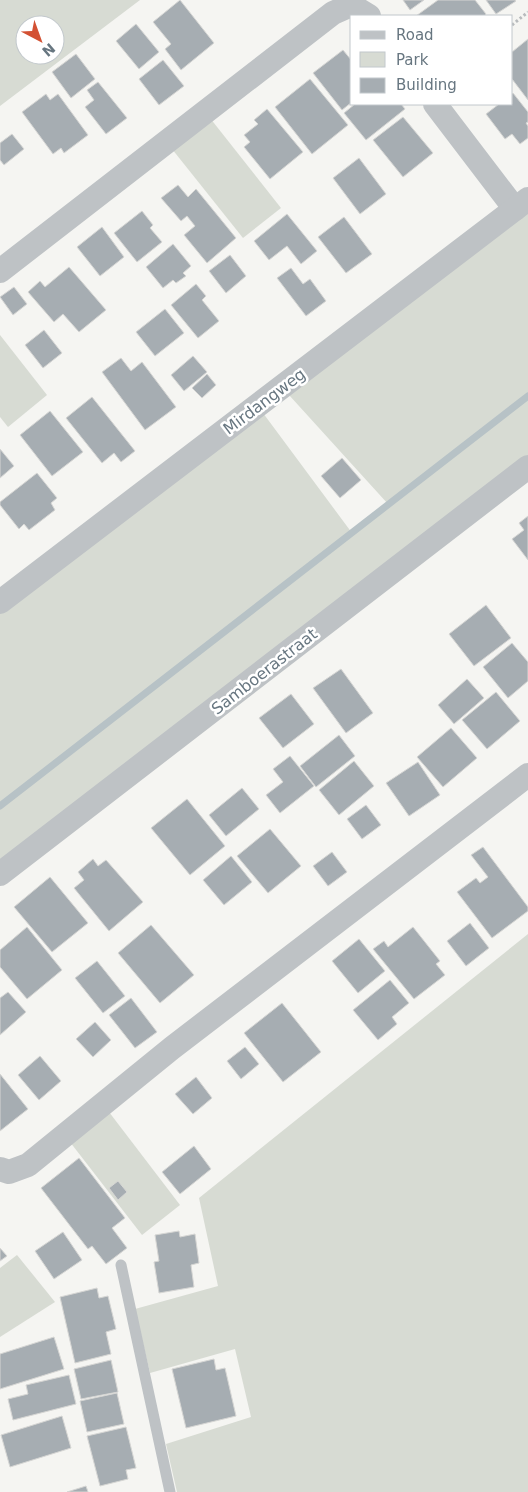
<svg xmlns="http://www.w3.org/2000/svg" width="528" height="1492" font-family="'DejaVu Sans',sans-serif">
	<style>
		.green { fill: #d7dbd3; fill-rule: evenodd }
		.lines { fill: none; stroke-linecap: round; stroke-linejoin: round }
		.stream { stroke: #b7c2c6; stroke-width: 7 }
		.building { fill: #a6adb2; stroke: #d6d6d4 }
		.path { stroke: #b8bbbd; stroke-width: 3; stroke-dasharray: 2.5 2.5; stroke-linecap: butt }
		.service { stroke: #bec2c5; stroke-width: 11 }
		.minor { stroke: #bec2c5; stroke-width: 24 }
		.labels { text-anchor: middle; stroke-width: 5; stroke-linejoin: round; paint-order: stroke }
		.street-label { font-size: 16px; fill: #677680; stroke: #fff }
	</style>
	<rect width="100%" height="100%" fill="#f5f5f2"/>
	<g class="green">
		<path d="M0,0H140L0,106ZM25,25H55V55H25Z"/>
		<path d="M210,118L281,208L243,238L172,149Z"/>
		<path d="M528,213V455L0,864V613L263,413L352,533L388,504L289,395Z"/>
		<path d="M0,335L47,395L8,427L0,417Z"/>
		<path d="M528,934V1492H177L166,1444L251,1417L235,1349L150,1373L135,1309L218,1286L199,1198Z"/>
		<path d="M109,1112L180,1205L142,1235L70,1142Z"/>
		<path d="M17,1255L55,1302L0,1337V1268Z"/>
	</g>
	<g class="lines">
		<path class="stream" d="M0,806L528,396"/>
	</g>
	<g class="building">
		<path d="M180,0L214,43L181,70L165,49L171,44L153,22Z"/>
		<path d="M403,0H424L410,10Z"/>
		<path d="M438,0H475L486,14L484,16H416Z"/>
		<path d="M486,0H515L516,1L496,14Z"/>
		<path d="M136,24L159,52L139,69L116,41Z"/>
		<path d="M528,39V100L512,79V52Z"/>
		<path d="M343,50L352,61V102L342,110L313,73Z"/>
		<path d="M76,54L95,79L71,98L52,72Z"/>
		<path d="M163,60L184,86L159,105L139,79Z"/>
		<path d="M310,79L348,125L312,154L275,107Z"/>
		<path d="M98,82L127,118L106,134L85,107L94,100L87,90Z"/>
		<path d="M513,93L528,112V122L526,123L528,126V138L520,144L512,134L505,139L486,114L499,104H512V94Z"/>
		<path d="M46,94L50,100L58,94L88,135L64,153L61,148L53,154L22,112Z"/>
		<path d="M355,104H401L405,109L366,140L344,113Z"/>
		<path d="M267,109L303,152L270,179L244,147L250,142L244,135L258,124L254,120Z"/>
		<path d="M403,117L433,153L403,177L373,140Z"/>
		<path d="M12,134L24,149L4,165L0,160V143Z"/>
		<path d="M359,158L386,194L360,214L333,178Z"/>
		<path d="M178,185L188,197L196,189L236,238L207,263L184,235L195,226L187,216L181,221L161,198Z"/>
		<path d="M142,211L153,225L150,228L162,242L137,262L114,233Z"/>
		<path d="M287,214L317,251L301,264L287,246L269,260L254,241Z"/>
		<path d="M344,217L372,254L346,273L318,237Z"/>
		<path d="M102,227L124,257L100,276L77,247Z"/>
		<path d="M173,244L191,266L183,273L186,276L176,283L173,280L163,288L146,267Z"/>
		<path d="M230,255L246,276L226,293L209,271Z"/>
		<path d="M69,267L106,310L79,332L63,314L54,322L28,292L40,281L45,287Z"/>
		<path d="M291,268L303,284L310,279L326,301L306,316L277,278Z"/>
		<path d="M196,284L206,296L202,300L219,321L198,338L171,305Z"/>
		<path d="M14,287L27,304L13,315L0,297Z"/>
		<path d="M165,309L184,333L155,356L136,332Z"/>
		<path d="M44,330L62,353L43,368L25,345Z"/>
		<path d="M193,356L207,372L184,391L171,375Z"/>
		<path d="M121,358L131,371L142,362L176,407L145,430L102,372Z"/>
		<path d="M207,374L216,385L202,398L192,388Z"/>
		<path d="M92,397L135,451L121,462L114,453L102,463L66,418Z"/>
		<path d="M50,411L83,452L52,476L20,435Z"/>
		<path d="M0,449L14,466L0,478Z"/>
		<path d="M342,458L361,480L340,498L321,476Z"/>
		<path d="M37,473L57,498L51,503L55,510L29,530L24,524L19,529L0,505V502Z"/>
		<path d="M528,516V560L512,539L524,530L519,523Z"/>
		<path d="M486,605L511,638L474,666L449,634Z"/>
		<path d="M512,643L528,662V681L508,698L483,667Z"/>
		<path d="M341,669L373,713L346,733L313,688Z"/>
		<path d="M467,679L484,698L454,724L438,705Z"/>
		<path d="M496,692L520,721L487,749L462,720Z"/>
		<path d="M291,694L314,724L283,748L259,718Z"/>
		<path d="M451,728L477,758L443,787L417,757Z"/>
		<path d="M339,735L355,756L316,787L300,766Z"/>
		<path d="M290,756L314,786L280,813L266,795L283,782L273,769Z"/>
		<path d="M354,761L374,786L339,815L319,790Z"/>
		<path d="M418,762L440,795L409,816L386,783Z"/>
		<path d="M242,788L259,809L226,836L209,815Z"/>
		<path d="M187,799L225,846L190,875L151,828Z"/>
		<path d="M366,805L381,825L362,839L347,819Z"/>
		<path d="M270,829L301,866L268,893L237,856Z"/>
		<path d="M483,847L528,907V911L492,938L457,892L476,878L480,883L488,877L471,855Z"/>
		<path d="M332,852L347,872L328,886L313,866Z"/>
		<path d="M231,856L252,882L224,905L203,880Z"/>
		<path d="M93,859L98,866L106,860L143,902L109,931L74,888L84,880L78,872Z"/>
		<path d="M50,877L88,923L52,952L14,907Z"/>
		<path d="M470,923L489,948L466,966L447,941Z"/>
		<path d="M151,925L194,975L160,1003L118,953Z"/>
		<path d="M27,927L62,970L27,999L0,967V950Z"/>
		<path d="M413,927L440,961L436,964L445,975L414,999L373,949L384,941L388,947Z"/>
		<path d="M359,939L385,971L358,993L332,961Z"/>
		<path d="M97,961L125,996L103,1013L75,978Z"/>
		<path d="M390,980L409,1003L392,1017L397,1024L378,1040L353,1010Z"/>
		<path d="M8,992L26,1012L0,1035V998Z"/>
		<path d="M131,998L157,1032L135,1048L109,1015Z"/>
		<path d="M282,1003L321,1052L283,1082L244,1033Z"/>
		<path d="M95,1022L111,1040L93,1057L76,1039Z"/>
		<path d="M245,1047L259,1064L241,1079L227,1061Z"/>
		<path d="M40,1056L61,1081L39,1100L18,1075Z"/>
		<path d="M0,1074L28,1109L0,1131Z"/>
		<path d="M196,1077L212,1098L193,1114L175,1094Z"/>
		<path d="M194,1146L211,1169L180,1194L162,1172Z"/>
		<path d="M79,1158L125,1218L112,1228L127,1248L106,1264L92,1246L88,1249L41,1188Z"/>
		<path d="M118,1181L127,1192L118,1200L109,1188Z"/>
		<path d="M179,1231L180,1237L195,1234L199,1263L191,1265L194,1287L159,1293L154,1262L159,1261L155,1235Z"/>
		<path d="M63,1232L82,1260L54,1279L35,1251Z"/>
		<path d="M0,1248L7,1256L0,1261Z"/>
		<path d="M97,1288L99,1298L108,1296L116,1329L106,1332L111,1354L75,1363L60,1297Z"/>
		<path d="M54,1337L64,1369L0,1389V1354Z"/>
		<path d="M214,1359L216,1370L225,1368L236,1416L186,1428L172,1369Z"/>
		<path d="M111,1360L118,1392L81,1399L74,1369Z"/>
		<path d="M69,1375L76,1404L13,1420L8,1399L28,1394L26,1385Z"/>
		<path d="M117,1393L124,1424L87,1432L80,1401Z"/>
		<path d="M62,1416L71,1448L10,1467L1,1435Z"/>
		<path d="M126,1427L136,1468L126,1470L128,1479L100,1486L87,1436Z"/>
		<path d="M86,1486L88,1492H67Z"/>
	</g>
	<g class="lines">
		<path class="path" d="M512,25L528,12"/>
		<path class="service" d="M121,1265L170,1492"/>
		<g class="minor">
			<path d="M435,104L515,209"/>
			<path d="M0,271L333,13L351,5L369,16"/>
			<path d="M0,602L528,199"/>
			<path d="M0,874L528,467"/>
			<path d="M0,1169L9,1172L28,1165L172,1048L528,775"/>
		</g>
	</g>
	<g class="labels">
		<g class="street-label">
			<text transform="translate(264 401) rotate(-37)" y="6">Mirdangweg</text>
			<text transform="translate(264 671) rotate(-38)" y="6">Samboerastraat</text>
		</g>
	</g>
	<rect x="350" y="15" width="162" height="90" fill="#ffffff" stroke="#c2c8cc"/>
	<rect x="360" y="31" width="25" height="8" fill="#bec2c5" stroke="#c2c8cc"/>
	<text x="396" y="40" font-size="15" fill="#677680">Road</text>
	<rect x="360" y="52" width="25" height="15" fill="#d7dbd3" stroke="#c2c8cc"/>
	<text x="396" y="65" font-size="15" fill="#677680">Park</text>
	<rect x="360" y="78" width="25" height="15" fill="#a6adb2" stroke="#c2c8cc"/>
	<text x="396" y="90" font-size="15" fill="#677680">Building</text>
	<g transform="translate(40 40) rotate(139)"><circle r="24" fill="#ffffff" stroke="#c2c8cc"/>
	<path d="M0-4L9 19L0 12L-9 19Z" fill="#d35133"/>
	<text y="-8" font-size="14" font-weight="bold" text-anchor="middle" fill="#677680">N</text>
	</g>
</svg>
